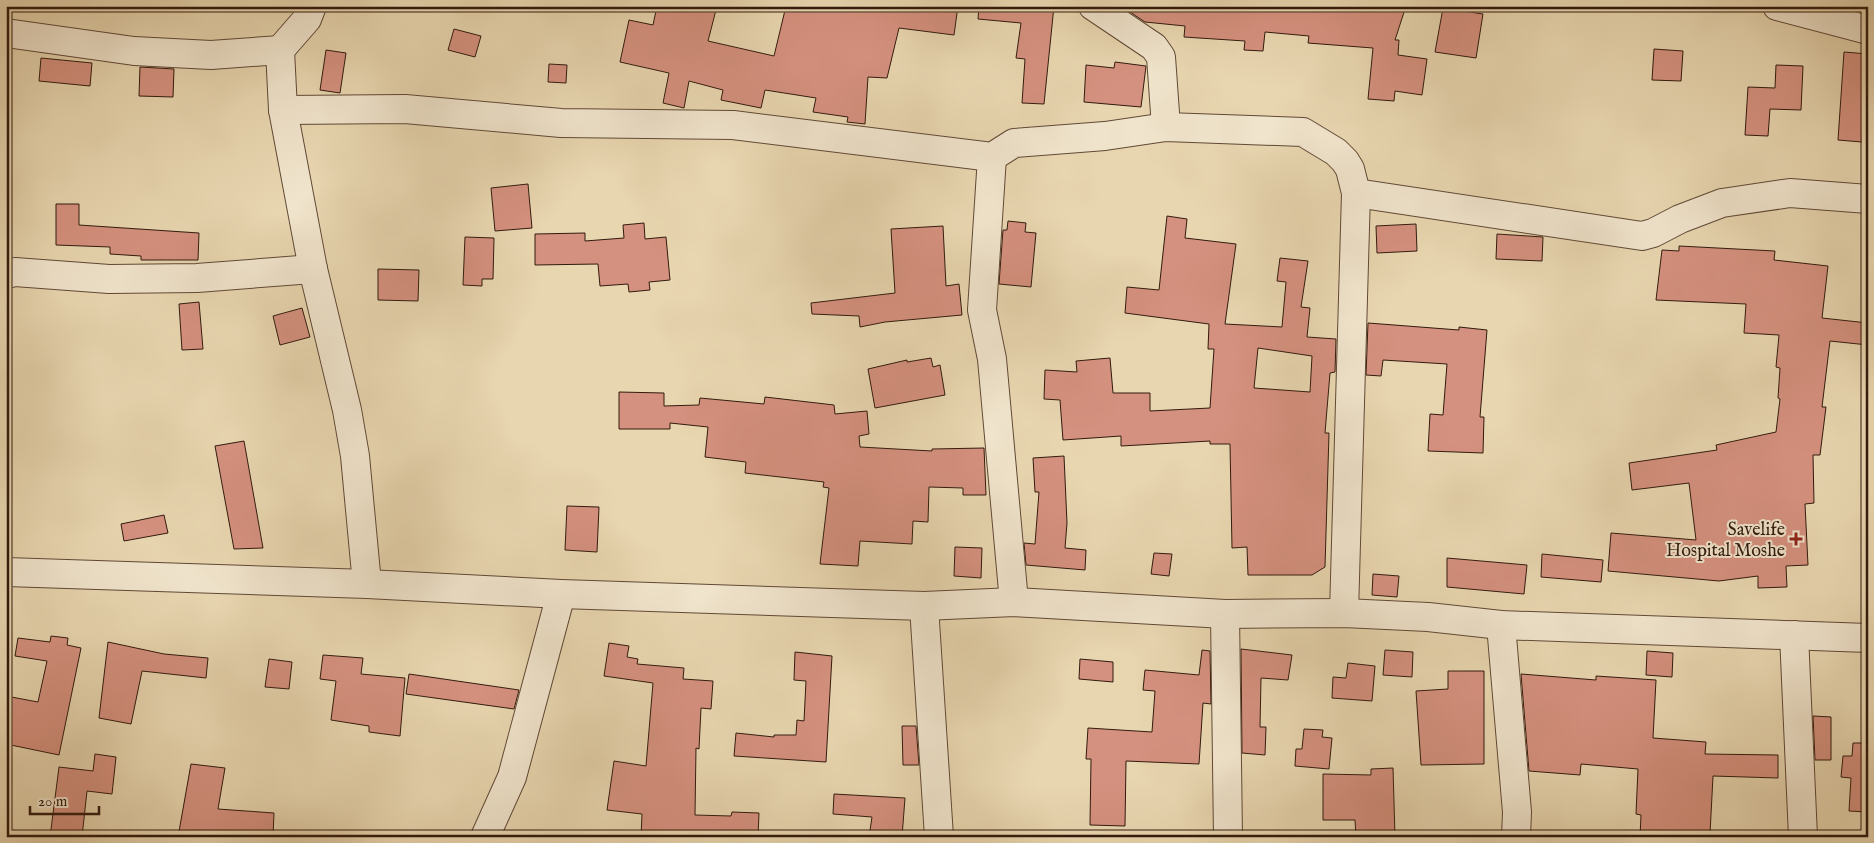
<svg xmlns="http://www.w3.org/2000/svg" width="1874" height="843" font-family="'IM FELL English',serif">
	<style>
		.building { fill: #d5917f; stroke: #321a0d; fill-rule: evenodd }
		.lines { fill: none; stroke-linecap: round; stroke-linejoin: round }
		.minor-casing { stroke: #604936; stroke-width: 30 }
		.minor { stroke: #f0e4cc; stroke-width: 28 }
		.poi-dot { fill: #8f2418; stroke: #f0e4cc; stroke-width: 2 }
		.labels { text-anchor: middle; stroke-width: 4; stroke-linejoin: round; paint-order: stroke }
		.poi-label { font-size: 18px; fill: #321a0d; stroke: #f0e4cc; text-anchor: end }
	</style>
	<rect width="100%" height="100%" fill="#e8d6b0"/>
	<filter id="stains"><feTurbulence type="fractalNoise" baseFrequency=".004" numOctaves="4"/><feColorMatrix values="0 0 0 0 .2 0 0 0 0 .09 0 0 0 0 .02 0 0 0 .5 -.17"/></filter>
	<radialGradient id="worn" r=".72"><stop offset=".6" stop-color="#630" stop-opacity="0"/><stop offset="1" stop-color="#630" stop-opacity=".3"/></radialGradient>
	<g class="building">
		<path d="M657,6H717L708,41L774,56L786,6H958L954,35L899,28L887,78L868,77L865,124L847,122L848,117L813,112L816,98L765,90L761,108L721,100L723,90L689,81L684,108L663,103L669,73L620,62L629,20L653,25Z"/>
		<path d="M979,6H1054L1044,104L1022,103L1025,59L1016,58L1021,23L978,19Z"/>
		<path d="M1121,6H1406L1395,40H1399L1398,55L1427,59L1422,95L1395,91L1394,101L1368,99L1373,48L1308,43L1309,36L1265,32L1263,51L1244,50L1245,41L1184,37L1185,26L1145,22Z"/>
		<path d="M1443,8L1483,14L1476,58L1435,52Z"/>
		<path d="M454,29L481,36L475,57L448,50Z"/>
		<path d="M1654,49L1683,51L1681,81L1652,80Z"/>
		<path d="M326,50L346,53L340,93L320,90Z"/>
		<path d="M1844,52L1868,54L1862,142L1838,140Z"/>
		<path d="M41,58L92,63L90,86L39,81Z"/>
		<path d="M1115,62L1146,66L1141,107L1084,102L1086,65L1114,68Z"/>
		<path d="M549,64L567,65L566,83L548,82Z"/>
		<path d="M1776,65L1803,66L1801,110L1770,109L1768,136L1745,135L1748,87L1775,88Z"/>
		<path d="M140,67L174,69L173,97L139,96Z"/>
		<path d="M528,184L532,228L495,231L491,188Z"/>
		<path d="M56,204H79V225L199,233L198,260H141V256L110,254V247L56,245Z"/>
		<path d="M1167,216L1187,219L1185,238L1236,244L1225,324L1282,327L1286,282L1277,281L1280,258L1308,261L1301,307L1310,308L1307,337L1336,339L1335,372L1330,373L1325,433H1329L1325,567L1312,575H1248L1247,547L1232,548L1230,444H1210V441L1121,446V436L1063,440L1060,400L1044,399L1045,370L1077,372L1076,361L1110,358L1113,393H1150V411L1210,408L1214,349H1208L1209,324L1125,313L1127,287L1159,290ZM1258,348L1312,356L1310,392L1254,388Z"/>
		<path d="M1008,221L1026,223L1025,232L1036,233L1031,287L999,284L1003,230H1007Z"/>
		<path d="M644,223L645,239L666,237L670,280L649,282L650,290L629,292L628,284L600,286L598,264L535,265V234L585,233V241L624,238L623,225Z"/>
		<path d="M1416,224L1417,251L1377,253L1376,226Z"/>
		<path d="M943,226L946,286L959,284L962,315L885,322L860,327L859,316L812,314L811,303L895,293L891,229Z"/>
		<path d="M1497,234L1543,237L1542,261L1496,259Z"/>
		<path d="M465,237L494,238L493,279H482V286L463,285Z"/>
		<path d="M1679,246L1775,251L1774,260L1828,266L1822,318L1868,323V345L1830,341L1822,407H1826L1820,455H1813L1814,503L1805,504L1808,565L1786,566L1787,587L1758,588V576L1719,581L1608,571L1611,533L1696,540L1689,483L1632,490L1629,463L1717,450L1716,445L1776,432L1780,399L1778,398L1780,368L1776,367L1779,335L1744,333L1746,304L1656,300L1662,250L1679,251Z"/>
		<path d="M378,269L419,270L418,301L378,300Z"/>
		<path d="M199,302L203,349L182,350L179,304Z"/>
		<path d="M302,308L310,337L280,345L273,316Z"/>
		<path d="M1368,323L1459,330V327L1487,330L1480,417H1484L1483,453L1428,451L1430,414L1443,415L1447,364L1383,360L1381,376L1366,375Z"/>
		<path d="M931,358L933,367L940,365L945,395L875,408L868,369L907,360V362Z"/>
		<path d="M619,392L664,393V406L699,405L700,398L764,404L765,397L834,405L835,414L867,411L869,434L859,436L860,447L932,451V449L984,448L986,495H963V488L929,487L928,522L913,521L912,544L860,541L858,566L820,564L829,488L823,487L824,482L745,473L746,462L705,457L708,427L670,423V429H619Z"/>
		<path d="M244,441L263,548L234,549L215,446Z"/>
		<path d="M1064,456L1067,523L1065,548L1086,550L1085,570L1026,565L1024,543L1035,544L1039,492H1035L1033,458Z"/>
		<path d="M567,506L599,507L597,552L565,550Z"/>
		<path d="M164,515L168,533L124,541L121,524Z"/>
		<path d="M955,547L982,548L981,578L954,576Z"/>
		<path d="M1154,553L1172,554L1169,576L1151,574Z"/>
		<path d="M1542,554L1603,560L1601,582L1541,577Z"/>
		<path d="M1447,558L1527,565L1524,594L1447,587Z"/>
		<path d="M1373,574L1399,576L1397,597L1372,595Z"/>
		<path d="M51,636L68,638L67,645L81,648L59,755L6,744V696L38,702L47,661L15,656L18,638L50,642Z"/>
		<path d="M108,642L164,654L208,658L206,678L142,671L131,724L99,718Z"/>
		<path d="M609,643L629,646L627,657L638,659L637,664L684,668L683,679L713,681L711,709L701,708L699,749L696,748L695,815L731,816L732,812L759,813L758,837L698,834V837H641L642,814L607,810L614,761L646,766L653,683L604,676Z"/>
		<path d="M1241,649L1292,655L1288,680L1261,678L1260,727H1266L1265,755L1242,753Z"/>
		<path d="M1202,650L1210,651L1211,704L1203,703L1199,764L1126,761L1125,826L1090,825L1091,759H1086L1088,728L1152,732L1155,691L1143,690L1145,670L1199,675Z"/>
		<path d="M1385,650L1413,652L1412,677L1383,675Z"/>
		<path d="M1647,651L1673,653L1672,677L1646,675Z"/>
		<path d="M795,652L832,656L826,762L734,756L736,733L774,737V735H796L797,720L804,721L806,681L794,680Z"/>
		<path d="M323,655L363,658L361,674L405,678L400,736L369,732V726L331,720L336,681L320,679Z"/>
		<path d="M269,659L292,662L289,689L265,687Z"/>
		<path d="M1080,659L1113,662V682L1079,679Z"/>
		<path d="M1348,663L1375,666L1372,701L1332,698L1333,677L1346,678Z"/>
		<path d="M1448,671H1484V764L1421,765L1416,691L1448,689Z"/>
		<path d="M409,674L519,690L514,709L406,694Z"/>
		<path d="M1521,674L1596,680V676L1656,680L1653,738L1706,742L1705,754L1778,755V778L1713,776L1710,834H1695V837H1640L1641,815L1636,814L1638,769L1581,764L1580,775L1529,771Z"/>
		<path d="M1813,716L1831,717V760H1815Z"/>
		<path d="M902,726H916L919,765H903Z"/>
		<path d="M1304,729L1323,730L1322,737L1332,738L1329,769L1295,766L1296,749H1302Z"/>
		<path d="M1853,743H1868V812L1849,811L1851,778L1841,777L1843,756H1852Z"/>
		<path d="M95,754L116,757L112,794L87,791L82,837H50L59,767L93,771Z"/>
		<path d="M191,764L225,768L218,809L274,813L273,837H178Z"/>
		<path d="M1393,768L1395,837H1356L1355,820H1323V774L1371,775V769Z"/>
		<path d="M834,794L905,798L902,837H869L872,817L833,814Z"/>
	</g>
	<g class="lines">
		<g class="minor-casing">
			<g id="minor">
				<path d="M312,6L307,19L280,50L283,110L313,269L347,410L355,456L367,584"/>
				<path d="M1093,6L1154,47L1161,57L1166,127"/>
				<path d="M1777,6L1868,30"/>
				<path d="M6,33L134,51L211,55L280,50"/>
				<path d="M283,110L405,109L561,123L733,125L992,157L1014,143L1105,136L1166,127L1303,132L1336,152L1345,161L1350,169L1356,193L1344,613"/>
				<path d="M992,157L982,310L992,359L1014,602"/>
				<path d="M1356,193L1642,236L1653,233L1680,219L1722,203L1790,193L1868,199"/>
				<path d="M6,274L15,272L109,279L197,278L313,269"/>
				<path d="M6,572L367,584L561,594L924,606L1014,602L1225,614L1344,613L1428,617L1501,625L1868,638"/>
				<path d="M924,606L939,837"/>
				<path d="M1225,614L1228,837"/>
				<path d="M1501,625L1517,812L1516,837"/>
				<path d="M1794,635L1803,837"/>
				<path d="M485,837L512,777L561,594"/>
			</g>
		</g>
		<use href="#minor" class="minor"/>
	</g>
	<path class="poi-dot" d="M1793.5 531.5h5v5h5v5h-5v5h-5v-5h-5v-5h5z"/>
	<g class="labels">
		<g class="poi-label">
			<text x="1785" y="535">Savelife<tspan x="1785" dy="21">Hospital Moshe</tspan></text>
		</g>
	</g>
	<rect width="1874" height="843" fill="none" stroke="#e8d6b0" stroke-width="25"/>
	<rect x="8" y="8" width="1859" height="828" fill="none" stroke="#321a0d" stroke-width="2.5"/>
	<rect x="12" y="12" width="1849" height="818" fill="none" stroke="#321a0d"/>
	<path d="M30 806v8h69v-8" fill="none" stroke="#321a0d" stroke-width="2.5"/>
	<text x="38" y="806" font-size="15" fill="#321a0d" stroke="#f0e4cc" stroke-width="4" paint-order="stroke">20 m</text>
	<rect width="100%" height="100%" filter="url(#stains)"/>
	<rect width="100%" height="100%" fill="url(#worn)"/>
</svg>
